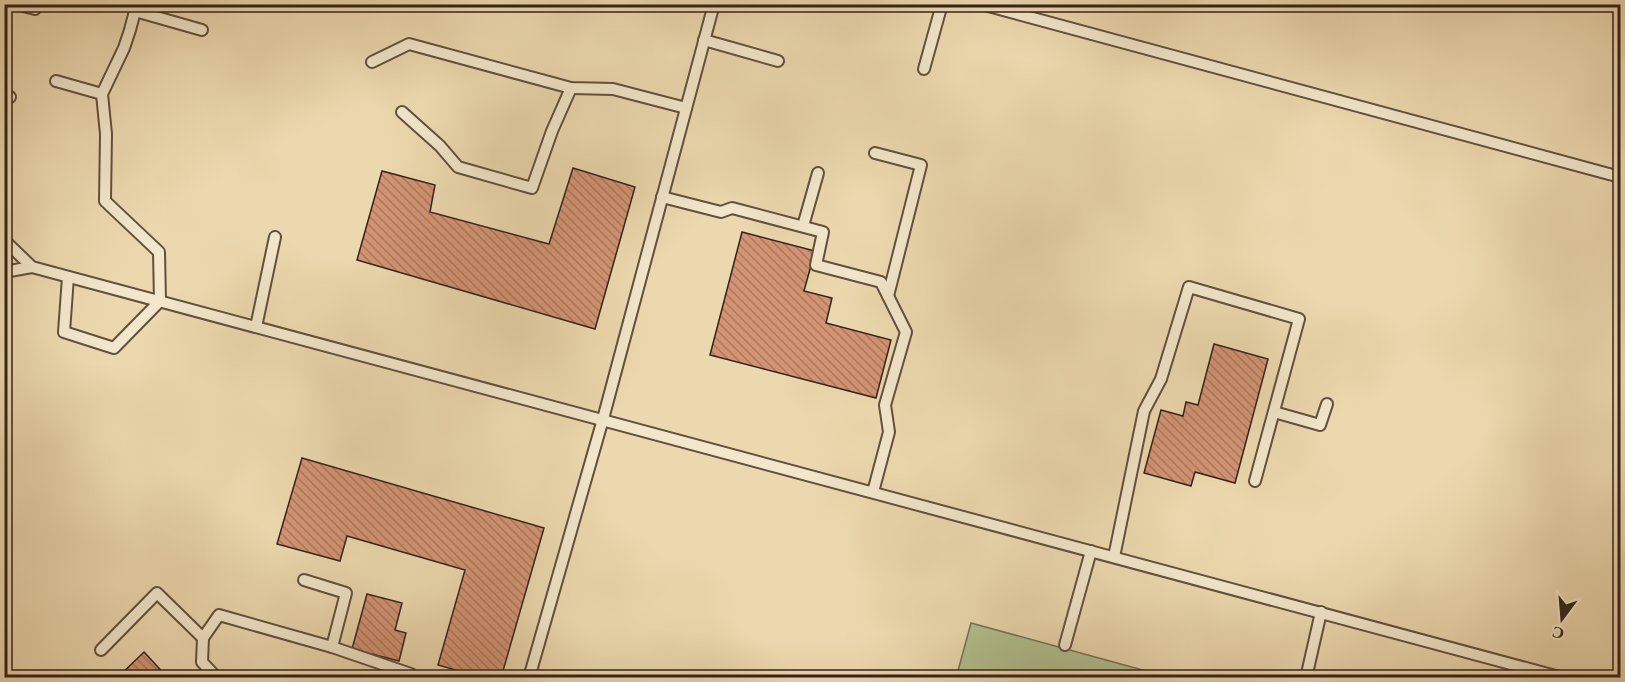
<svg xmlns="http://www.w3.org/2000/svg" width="1625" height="682" font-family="'EB Garamond',serif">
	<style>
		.pitch { fill: #b2c08f; stroke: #727156; stroke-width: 1.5 }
		.building { fill: url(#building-back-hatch); stroke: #33221c; stroke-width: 1.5 }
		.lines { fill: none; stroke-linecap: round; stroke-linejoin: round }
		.lane-casing { stroke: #615040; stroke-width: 14 }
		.lane { stroke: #f3e6ca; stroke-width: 10 }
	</style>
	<defs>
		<pattern id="building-back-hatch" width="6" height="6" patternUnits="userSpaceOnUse" patternTransform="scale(1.5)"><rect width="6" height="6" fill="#d39474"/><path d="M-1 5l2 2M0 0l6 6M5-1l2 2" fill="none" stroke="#ac785e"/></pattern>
	</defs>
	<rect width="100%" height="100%" fill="#ecd8ae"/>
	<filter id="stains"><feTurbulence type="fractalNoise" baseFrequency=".00333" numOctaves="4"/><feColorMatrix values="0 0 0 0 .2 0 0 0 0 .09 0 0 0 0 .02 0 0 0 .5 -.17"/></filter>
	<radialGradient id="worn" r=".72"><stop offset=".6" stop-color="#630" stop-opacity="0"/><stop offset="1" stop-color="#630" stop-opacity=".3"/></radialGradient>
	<path class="pitch" d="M971,623L1168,677L956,678Z"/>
	<g class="building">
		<path d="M573,168L635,187L595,329L357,260L382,171L435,185L430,212L549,244Z"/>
		<path d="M742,232L815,251L804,291L832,298L826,323L891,340L876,398L710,355Z"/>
		<path d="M1214,344L1268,359L1235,483L1195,472L1191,486L1144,473L1161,410L1183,416L1186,402L1198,405Z"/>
		<path d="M302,458L544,528L501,678H483L438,665L465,570L347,536L340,561L277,544Z"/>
		<path d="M367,594L402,603L395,630L406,633L399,661L352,649Z"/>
		<path d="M144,652L168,678H117Z"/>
	</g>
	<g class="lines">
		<g class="lane-casing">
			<g id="lane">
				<path d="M15,4L35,9L37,4"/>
				<path d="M981,4L1620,177"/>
				<path d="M135,11L202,30"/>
				<path d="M704,40L778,61"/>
				<path d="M372,62L409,44L571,88L613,89L686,108"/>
				<path d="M924,69L942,4"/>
				<path d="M56,81L102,94"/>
				<path d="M4,95L10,97"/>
				<path d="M402,112L440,146L458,167L532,188L552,131L571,88"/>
				<path d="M875,153L921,165L888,296"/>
				<path d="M662,197L721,212L732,208L823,232L816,265L881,282L906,332L885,405L889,432L873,492"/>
				<path d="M803,226L818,173"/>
				<path d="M4,240L32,267L1563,678"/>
				<path d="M4,272L32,267"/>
				<path d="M68,277L64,332L114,348L160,301L159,252L105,201L106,134L102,94L124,48L130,30L135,11L131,4"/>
				<path d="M256,327L275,237"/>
				<path d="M1274,412L1320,425L1327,404"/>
				<path d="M1114,557L1144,411L1161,379L1189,287L1299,319L1255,481"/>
				<path d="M304,580L346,593L332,647"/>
				<path d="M1065,645L1091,551"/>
				<path d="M101,650L157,593L203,638"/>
				<path d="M217,678L202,662L203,638L219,615L332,647L411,674"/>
				<path d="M529,678L603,419L714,4"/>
				<path d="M1306,678L1321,612"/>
			</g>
		</g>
		<use href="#lane" class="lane"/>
	</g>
	<rect width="1625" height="682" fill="none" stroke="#ecd8ae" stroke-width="24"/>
	<rect x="6" y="6" width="1613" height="670" fill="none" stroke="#33221c" stroke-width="3"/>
	<rect x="12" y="12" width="1601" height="658" fill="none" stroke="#33221c" stroke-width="1.5"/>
	<g transform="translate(1562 619) rotate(196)" stroke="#f3e6ca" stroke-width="4.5" paint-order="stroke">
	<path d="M0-4.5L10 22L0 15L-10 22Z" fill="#33221c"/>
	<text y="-9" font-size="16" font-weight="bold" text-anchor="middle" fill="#33221c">С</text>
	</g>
	<rect width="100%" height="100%" filter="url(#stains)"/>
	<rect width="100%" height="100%" fill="url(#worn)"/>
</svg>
